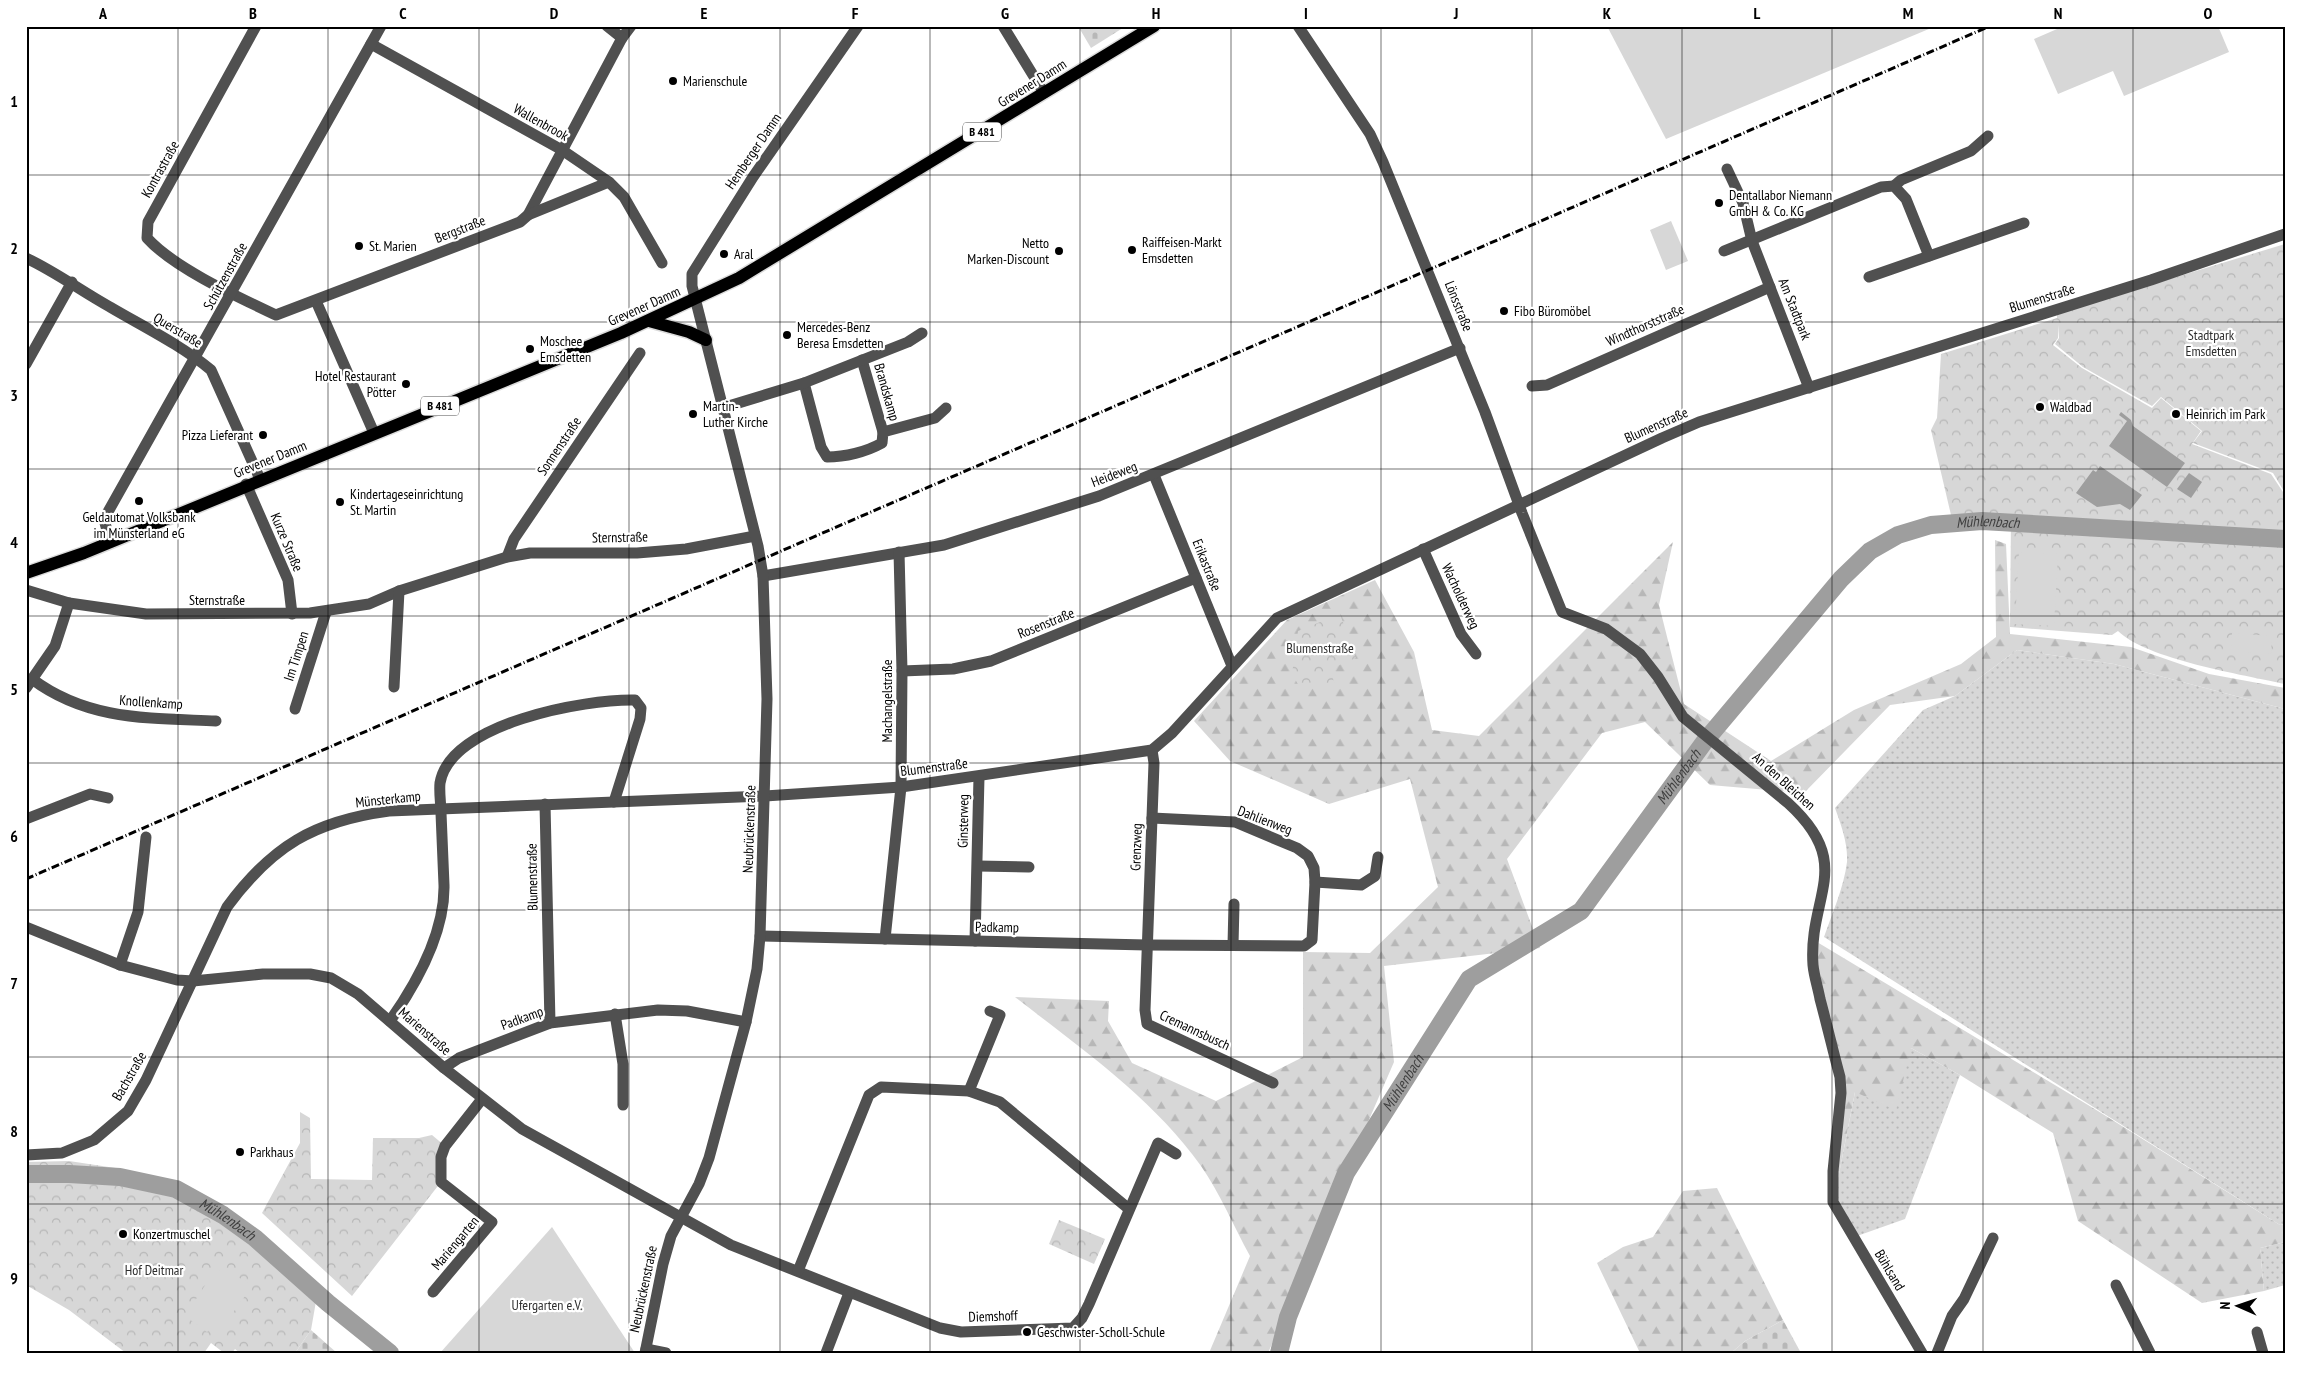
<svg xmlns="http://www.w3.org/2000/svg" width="2311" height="1379" font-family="'PT Sans Narrow',sans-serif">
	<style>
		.grass { fill: url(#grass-dots) }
		.forest { fill: url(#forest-firs) }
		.cemetery { fill: url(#cemetery-stones) }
		.park { fill: url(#park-crowns) }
		.garden { fill: #d7d7d7 }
		.water { fill: #9e9e9e }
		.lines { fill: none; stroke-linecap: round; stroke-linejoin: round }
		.river { stroke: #9e9e9e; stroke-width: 18 }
		.major-casing { stroke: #dbdbdb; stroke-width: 15 }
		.minor { stroke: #505050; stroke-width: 11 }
		.major { stroke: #000; stroke-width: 12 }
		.rail { stroke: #000; stroke-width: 3; stroke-dasharray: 8 2.5 1 2.5; stroke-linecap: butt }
		.grid { fill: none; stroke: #000; stroke-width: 1; stroke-opacity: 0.55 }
		.poi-dot { fill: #000; stroke: #fff; stroke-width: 2 }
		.labels { text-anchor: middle; stroke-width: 4.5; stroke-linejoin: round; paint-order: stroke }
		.shield { fill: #fff; stroke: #4c4c4c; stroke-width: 1 }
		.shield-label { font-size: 12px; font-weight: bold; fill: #000 }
		.poi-label { font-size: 14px; fill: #000; stroke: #fff; text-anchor: start }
		.street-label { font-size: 14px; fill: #000; stroke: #fff }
		.park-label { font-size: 14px; fill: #2e2e2e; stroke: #fff }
		.water-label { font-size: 15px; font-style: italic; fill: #3f3f3f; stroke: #fff }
		.neatline { fill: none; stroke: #000; stroke-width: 2 }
		.grid-label { font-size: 16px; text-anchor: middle; font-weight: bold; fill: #000 }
	</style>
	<defs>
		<pattern id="grass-dots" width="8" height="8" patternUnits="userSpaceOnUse" patternTransform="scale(1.25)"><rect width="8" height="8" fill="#d7d7d7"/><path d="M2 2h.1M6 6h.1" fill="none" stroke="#b7b7b7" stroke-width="1.8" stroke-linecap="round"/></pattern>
		<pattern id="forest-firs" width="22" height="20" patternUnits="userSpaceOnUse" patternTransform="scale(1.25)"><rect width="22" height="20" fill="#d7d7d7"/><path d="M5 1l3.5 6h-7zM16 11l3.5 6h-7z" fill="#b7b7b7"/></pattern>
		<pattern id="cemetery-stones" width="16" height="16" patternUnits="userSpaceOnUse" patternTransform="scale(1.25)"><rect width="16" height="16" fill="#d7d7d7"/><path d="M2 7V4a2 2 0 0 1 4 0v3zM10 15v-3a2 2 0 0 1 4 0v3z" fill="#b7b7b7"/></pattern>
		<pattern id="park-crowns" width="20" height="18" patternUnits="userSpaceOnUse" patternTransform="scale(1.25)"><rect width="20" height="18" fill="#d7d7d7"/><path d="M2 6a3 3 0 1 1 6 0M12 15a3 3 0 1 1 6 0" fill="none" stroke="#b7b7b7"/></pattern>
	</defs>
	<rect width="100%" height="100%" fill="#fff"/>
	<g class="grass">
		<path d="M2017,650L2114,664L2285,709V1224L2280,1225L1824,937C1832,914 1844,887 1847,862C1848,843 1841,825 1835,808L1923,710L1955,696Z"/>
		<path d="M1911,1048L1960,1075L1905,1219L1857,1236L1836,1201L1837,1184L1855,1092Z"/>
		<path d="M2285,1242V1285L2264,1291L2260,1248Z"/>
	</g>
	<g class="forest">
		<path d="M1995,540L2006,544L2010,634L2131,647L2209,674L2285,688V709L2114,664L2017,650L1955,696L1890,705L1804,793L1710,785L1645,722L1602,733L1507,859L1540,948L1384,966L1394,1062L1268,1353H1209L1250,1256C1234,1227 1220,1193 1201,1166C1152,1097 1080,1048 1015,997L1109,1001L1108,1021L1132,1063L1216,1101L1303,1057V952L1370,953L1438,887L1410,779L1329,804L1230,761L1194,721L1287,620L1375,580L1414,652L1432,730L1479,736L1673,542L1659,605L1684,704L1771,761L1854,710L1961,664L1996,637Z"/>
		<path d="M1817,942L2098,1111L2280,1225L2285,1224V1242L2260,1248L2264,1291L2202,1303L2078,1221L2053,1133L1960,1075L1911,1048L1896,1110L1855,1092L1837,1184L1843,1093L1815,968Z"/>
		<path d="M1717,1188L1783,1320L1745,1341L1731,1353H1640L1597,1263L1623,1247L1653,1237L1683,1191Z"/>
	</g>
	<g class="cemetery">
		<path d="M1078,26H1126L1091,48Z"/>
		<path d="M1783,1320L1801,1353H1731L1745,1341Z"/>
		<path d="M311,1330L337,1353H295Z"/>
	</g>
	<g class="park">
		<path d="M2285,244V493L2273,473L2193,443L2202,431L2161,397L2152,406L2083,367L2055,344L2059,338L2058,325V338L2053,345L2082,368L2152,408L2161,398L2201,431L2192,444L2271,474L2285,495V684C2244,675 2146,659 2118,631L2112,635L2010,627L2011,516L1951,515L1931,430L1937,418L1941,354L2057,318V313Z"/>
		<path d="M1340,614L1356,658L1330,669L1337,692L1329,693L1314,682L1299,686L1292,674L1298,631Z"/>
		<path d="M300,1112L310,1118L311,1179L372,1180L373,1138H419L432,1135L445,1146L441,1182L352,1296L262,1213L300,1143Z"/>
		<path d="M69,1161L122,1169L176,1189L235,1216L319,1284L311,1330L295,1353H240L235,1349L232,1353H224L211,1343L204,1353H126L69,1310L26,1285V1162Z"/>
		<path d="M1059,1220L1105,1239L1094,1264L1049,1244Z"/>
	</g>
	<g class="garden">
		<path d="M1607,26H1936L1666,139Z"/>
		<path d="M2064,26H2218L2229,52L2124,96L2113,71L2058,94L2034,39Z"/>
		<path d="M1671,221L1688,261L1666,270L1650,230Z"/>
		<path d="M2019,552L2058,554L2054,626L2015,624Z"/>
		<path d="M2232,633L2272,636L2271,654L2231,652Z"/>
		<path d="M552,1227L635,1353H440Z"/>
		<path d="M215,1270L230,1273L253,1285L219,1332L212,1327L207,1332L185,1316Z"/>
	</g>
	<g class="water">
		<path d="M2121,412L2131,420L2133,426L2185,463L2167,487L2109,446L2127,421L2119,415Z"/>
		<path d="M2100,466L2142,495L2130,510L2120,504L2097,507L2076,493L2093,470L2096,472Z"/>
		<path d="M2189,473L2202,482L2191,498L2177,489Z"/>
	</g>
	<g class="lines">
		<g class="river">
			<path id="s1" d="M26,1174H69L120,1177L176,1189L223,1215L255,1238L328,1303L390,1353"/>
			<path id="s2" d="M1279,1353L1288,1317L1346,1173L1469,979L1581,911L1705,741L1841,579L1870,551L1898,535L1931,525L1982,521L2285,539"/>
		</g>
		<g class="major-casing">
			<g id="major">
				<path d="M649,321L689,332L706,340"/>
				<path d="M26,573L84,553L621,333L739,278L1154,26"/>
			</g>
		</g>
		<g class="minor">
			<path d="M256,26L148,222L147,238C174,268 238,297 276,315L520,222L528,215L622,38L631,26"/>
			<path d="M607,26L622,38"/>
			<path d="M1003,26L1044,93"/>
			<path d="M1298,26L1370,134L1383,162L1485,412L1522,513L1562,612L1606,629L1640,654L1658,677L1683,717L1788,803C1856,865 1808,895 1813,965C1814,976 1818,988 1820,999C1827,1025 1833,1051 1840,1077L1841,1093L1833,1171V1202L1922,1353"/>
			<path d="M371,44L562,150L609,182L624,197L662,263"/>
			<path d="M1727,169L1743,203L1752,241L1809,388"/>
			<path d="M1894,186L1901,180L1971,151L1988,136"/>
			<path d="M528,215L609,182"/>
			<path d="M1724,251L1881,187L1894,186L1906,199L1929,256"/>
			<path d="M26,258C56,272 81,291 110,307C144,327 181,345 211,370L260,479"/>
			<path d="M1869,277L2024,223"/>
			<path d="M316,301L374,433"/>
			<path d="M862,360L883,432"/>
			<path d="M26,364L72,282"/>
			<path d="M804,383L821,447L827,457C845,457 866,452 882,443L883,432L935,418L946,408"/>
			<path d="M1532,386L1547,385L1770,287"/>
			<path d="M722,408L804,383L908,342L922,333"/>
			<path d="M1154,475L1232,666"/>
			<path d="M246,484L288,580L292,614"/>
			<path d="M110,542L104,519L381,26"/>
			<path d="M1423,549L1461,634L1476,654"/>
			<path d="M507,557L514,539L640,353"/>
			<path d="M763,576L944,545L1099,496L1460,348"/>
			<path d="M26,590L69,603L146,614L310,613L369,604L399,591L507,557L530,553H637L686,549L755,536"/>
			<path d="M902,671L953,669L991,661L1196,578"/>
			<path d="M32,679C88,721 150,718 216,721"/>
			<path d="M394,687L399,591"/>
			<path d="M26,688L55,646L69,603"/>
			<path d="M295,709L326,612"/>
			<path d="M1152,750L1154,763L1145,1010L1147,1024L1273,1083"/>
			<path d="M545,804L550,1023"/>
			<path d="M26,819L90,794L108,798"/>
			<path d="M978,866L1029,867"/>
			<path d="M1315,882L1361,885L1375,876L1378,857"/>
			<path d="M26,927L120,965L177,980L193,981L263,974H310L331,978L358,994L444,1068L522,1129L731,1245L940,1328L961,1332L1073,1328L1082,1318L1089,1304L1158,1143L1176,1154"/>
			<path d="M760,936L1147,945L1304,946L1312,940L1315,882L1314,868L1308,856L1297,848L1235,822L1152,818"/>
			<path d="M885,939L901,787L902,671L899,552"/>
			<path d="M975,941L979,777"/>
			<path d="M1233,945L1234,904"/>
			<path d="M120,965L138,912L146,837"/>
			<path d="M615,1014L623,1064V1105"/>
			<path d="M390,1021C416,984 445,933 444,885C443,861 442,837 441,813C441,804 439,793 440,783C450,723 585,699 635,700L641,708L640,719L614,802"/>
			<path d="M444,1068L459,1058L550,1023L658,1010L687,1011L746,1022"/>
			<path d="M969,1091L1000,1015L990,1011"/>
			<path d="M26,1155L62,1153L94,1140L128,1111L146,1080L227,907C272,846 314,821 389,811L765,796L901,787L1152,750L1172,733L1277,618L1662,438L1699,422L2151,280L2285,234"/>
			<path d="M798,1271L869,1095L881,1087L969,1091L1000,1102L1129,1209"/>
			<path d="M2116,1285L2150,1353"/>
			<path d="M433,1292L492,1222L441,1182V1157L445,1146L482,1099"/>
			<path d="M2257,1332L2263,1353"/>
			<path d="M646,1349L666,1353"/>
			<path d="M645,1353L663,1264L671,1236L699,1184L709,1158L746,1022L757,969L760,936L767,699L763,576L758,546L692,286V274L753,177L858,26"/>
			<path d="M826,1353L849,1293"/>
			<path d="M1937,1353L1952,1316L1964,1299L1993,1238"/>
		</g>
		<use href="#major" class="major"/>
		<path class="rail" d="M26,879L1990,26"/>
	</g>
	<path class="grid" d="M178,26V1353M328,26V1353M479,26V1353M629,26V1353M780,26V1353M930,26V1353M1080,26V1353M1231,26V1353M1381,26V1353M1532,26V1353M1682,26V1353M1832,26V1353M1983,26V1353M2133,26V1353M26,175H2285M26,322H2285M26,469H2285M26,616H2285M26,763H2285M26,910H2285M26,1057H2285M26,1204H2285"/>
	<g class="poi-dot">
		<circle cx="673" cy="81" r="5"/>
		<circle cx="1719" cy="203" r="5"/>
		<circle cx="359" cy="246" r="5"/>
		<circle cx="1132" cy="250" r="5"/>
		<circle cx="1059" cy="251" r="5"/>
		<circle cx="724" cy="254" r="5"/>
		<circle cx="1504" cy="311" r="5"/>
		<circle cx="787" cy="335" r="5"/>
		<circle cx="530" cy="349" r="5"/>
		<circle cx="406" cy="384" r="5"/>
		<circle cx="2040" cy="407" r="5"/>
		<circle cx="693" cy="414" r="5"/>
		<circle cx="2176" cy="414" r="5"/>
		<circle cx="263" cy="435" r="5"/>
		<circle cx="139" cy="501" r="5"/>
		<circle cx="340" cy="502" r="5"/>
		<circle cx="240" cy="1152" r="5"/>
		<circle cx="123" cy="1234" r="5"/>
		<circle cx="1027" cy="1332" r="5"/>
	</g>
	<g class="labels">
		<g class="shield">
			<rect x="963" y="122.5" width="38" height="19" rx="4"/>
			<rect x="421" y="396.5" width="38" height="19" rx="4"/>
		</g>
		<g class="shield-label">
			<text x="982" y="136">B 481</text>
			<text x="440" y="410">B 481</text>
		</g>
		<g class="poi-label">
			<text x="683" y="86">Marienschule</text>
			<text x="1729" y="200">Dentallabor Niemann<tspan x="1729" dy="16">GmbH &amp; Co. KG</tspan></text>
			<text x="1142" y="247">Raiffeisen-Markt<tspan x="1142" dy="16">Emsdetten</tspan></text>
			<text x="1049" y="248" text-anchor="end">Netto<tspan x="1049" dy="16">Marken-Discount</tspan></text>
			<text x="369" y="251">St. Marien</text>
			<text x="734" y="259">Aral</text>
			<text x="1514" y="316">Fibo Büromöbel</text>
			<text x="797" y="332">Mercedes-Benz<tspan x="797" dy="16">Beresa Emsdetten</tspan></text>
			<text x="540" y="346">Moschee<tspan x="540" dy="16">Emsdetten</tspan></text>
			<text x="396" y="381" text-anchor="end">Hotel Restaurant<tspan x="396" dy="16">Pötter</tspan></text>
			<text x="703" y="411">Martin-<tspan x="703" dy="16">Luther Kirche</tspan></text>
			<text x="2050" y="412">Waldbad</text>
			<text x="2186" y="419">Heinrich im Park</text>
			<text x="253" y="440" text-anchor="end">Pizza Lieferant</text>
			<text x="350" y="499">Kindertageseinrichtung<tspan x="350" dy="16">St. Martin</tspan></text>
			<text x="139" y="522" text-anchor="middle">Geldautomat Volksbank<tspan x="139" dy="16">im Münsterland eG</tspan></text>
			<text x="250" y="1157">Parkhaus</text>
			<text x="133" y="1239">Konzertmuschel</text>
			<text x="1037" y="1337">Geschwister-Scholl-Schule</text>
		</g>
		<g class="street-label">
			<text transform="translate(1032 83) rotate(-32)" y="5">Grevener Damm</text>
			<text transform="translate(541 122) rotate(29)" y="5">Wallenbrook</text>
			<text transform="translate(753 151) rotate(-56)" y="5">Hemberger Damm</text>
			<text transform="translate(160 169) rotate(-61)" y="5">Kontrastraße</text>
			<text transform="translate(460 229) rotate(-21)" y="5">Bergstraße</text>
			<text transform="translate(225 276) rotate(-61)" y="5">Schützenstraße</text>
			<text transform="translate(2042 298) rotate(-17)" y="5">Blumenstraße</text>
			<text transform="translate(644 306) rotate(-24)" y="5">Grevener Damm</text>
			<text transform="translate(1459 306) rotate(68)" y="5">Lönsstraße</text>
			<text transform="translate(1795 309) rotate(68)" y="5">Am Stadtpark</text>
			<text transform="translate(1645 325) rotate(-24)" y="5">Windthorststraße</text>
			<text transform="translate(178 330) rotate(31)" y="5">Querstraße</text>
			<text transform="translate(887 392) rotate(74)" y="5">Brandskamp</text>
			<text transform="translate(1656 425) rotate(-24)" y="5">Blumenstraße</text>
			<text transform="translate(559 446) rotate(-56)" y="5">Sonnenstraße</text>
			<text transform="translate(270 459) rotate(-22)" y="5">Grevener Damm</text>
			<text transform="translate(1114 474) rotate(-21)" y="5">Heideweg</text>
			<text transform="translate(620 537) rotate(-1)" y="5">Sternstraße</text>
			<text transform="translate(287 542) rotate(67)" y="5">Kurze Straße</text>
			<text transform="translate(1207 565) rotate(68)" y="5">Erikastraße</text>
			<text transform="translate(1461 596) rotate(65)" y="5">Wacholderweg</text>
			<text x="217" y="605">Sternstraße</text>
			<text transform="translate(1046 623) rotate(-22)" y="5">Rosenstraße</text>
			<text transform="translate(296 656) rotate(-72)" y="5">Im Timpen</text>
			<text transform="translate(887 701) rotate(-90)" y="5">Machangelstraße</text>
			<text transform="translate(151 702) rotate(4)" y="5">Knollenkamp</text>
			<text transform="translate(934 767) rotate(-7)" y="5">Blumenstraße</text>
			<text transform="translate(1784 781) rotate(42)" y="5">An den Bleichen</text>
			<text transform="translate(388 799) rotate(-6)" y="5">Münsterkamp</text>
			<text transform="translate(1265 820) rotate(21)" y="5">Dahlienweg</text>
			<text transform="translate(963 821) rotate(-89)" y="5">Ginsterweg</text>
			<text transform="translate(749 829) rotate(-88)" y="5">Neubrückenstraße</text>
			<text transform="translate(1136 847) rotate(-88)" y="5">Grenzweg</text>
			<text transform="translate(532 877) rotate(-91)" y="5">Blumenstraße</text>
			<text transform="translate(997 927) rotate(1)" y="5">Padkamp</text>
			<text transform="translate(522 1018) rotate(-20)" y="5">Padkamp</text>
			<text transform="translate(1195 1030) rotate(25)" y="5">Cremannsbusch</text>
			<text transform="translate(425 1031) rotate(41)" y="5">Marienstraße</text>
			<text transform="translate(129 1076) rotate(-60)" y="5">Bachstraße</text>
			<text transform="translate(455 1243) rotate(-50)" y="5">Mariengarten</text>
			<text transform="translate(1890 1270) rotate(59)" y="5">Bühlsand</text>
			<text transform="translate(643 1289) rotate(-78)" y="5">Neubrückenstraße</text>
			<text transform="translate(993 1316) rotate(-2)" y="5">Diemshoff</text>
		</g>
		<g class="park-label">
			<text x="2211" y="340">Stadtpark<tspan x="2211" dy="16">Emsdetten</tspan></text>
			<text x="1320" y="653">Blumenstraße</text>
			<text x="154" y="1275">Hof Deitmar</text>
			<text x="547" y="1310">Ufergarten e.V.</text>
		</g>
		<g class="water-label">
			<text dy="5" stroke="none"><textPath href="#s2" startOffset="1139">Mühlenbach</textPath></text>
			<text dy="5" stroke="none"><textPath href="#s2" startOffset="719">Mühlenbach</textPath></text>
			<text dy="5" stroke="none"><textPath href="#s2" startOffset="299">Mühlenbach</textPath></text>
			<text dy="5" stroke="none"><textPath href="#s1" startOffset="211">Mühlenbach</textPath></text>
		</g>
	</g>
	<rect width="2311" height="1379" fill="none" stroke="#ffffff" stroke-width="55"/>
	<g transform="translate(2238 1306) rotate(272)" stroke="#ffffff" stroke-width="4" paint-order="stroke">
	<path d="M0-4L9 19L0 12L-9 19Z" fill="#000000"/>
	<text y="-8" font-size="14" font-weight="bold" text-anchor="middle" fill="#000000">N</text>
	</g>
	<rect x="28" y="28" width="2256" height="1324" class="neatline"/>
	<g class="grid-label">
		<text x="103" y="19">A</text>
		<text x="253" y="19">B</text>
		<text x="403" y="19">C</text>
		<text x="554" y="19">D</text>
		<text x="704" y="19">E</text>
		<text x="855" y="19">F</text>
		<text x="1005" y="19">G</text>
		<text x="1156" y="19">H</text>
		<text x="1306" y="19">I</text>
		<text x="1456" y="19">J</text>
		<text x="1607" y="19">K</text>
		<text x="1757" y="19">L</text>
		<text x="1908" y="19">M</text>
		<text x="2058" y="19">N</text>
		<text x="2208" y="19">O</text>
		<text x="14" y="107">1</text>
		<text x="14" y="254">2</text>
		<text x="14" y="401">3</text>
		<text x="14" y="548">4</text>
		<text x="14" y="695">5</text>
		<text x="14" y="842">6</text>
		<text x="14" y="989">7</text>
		<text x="14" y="1137">8</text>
		<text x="14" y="1284">9</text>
	</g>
</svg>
